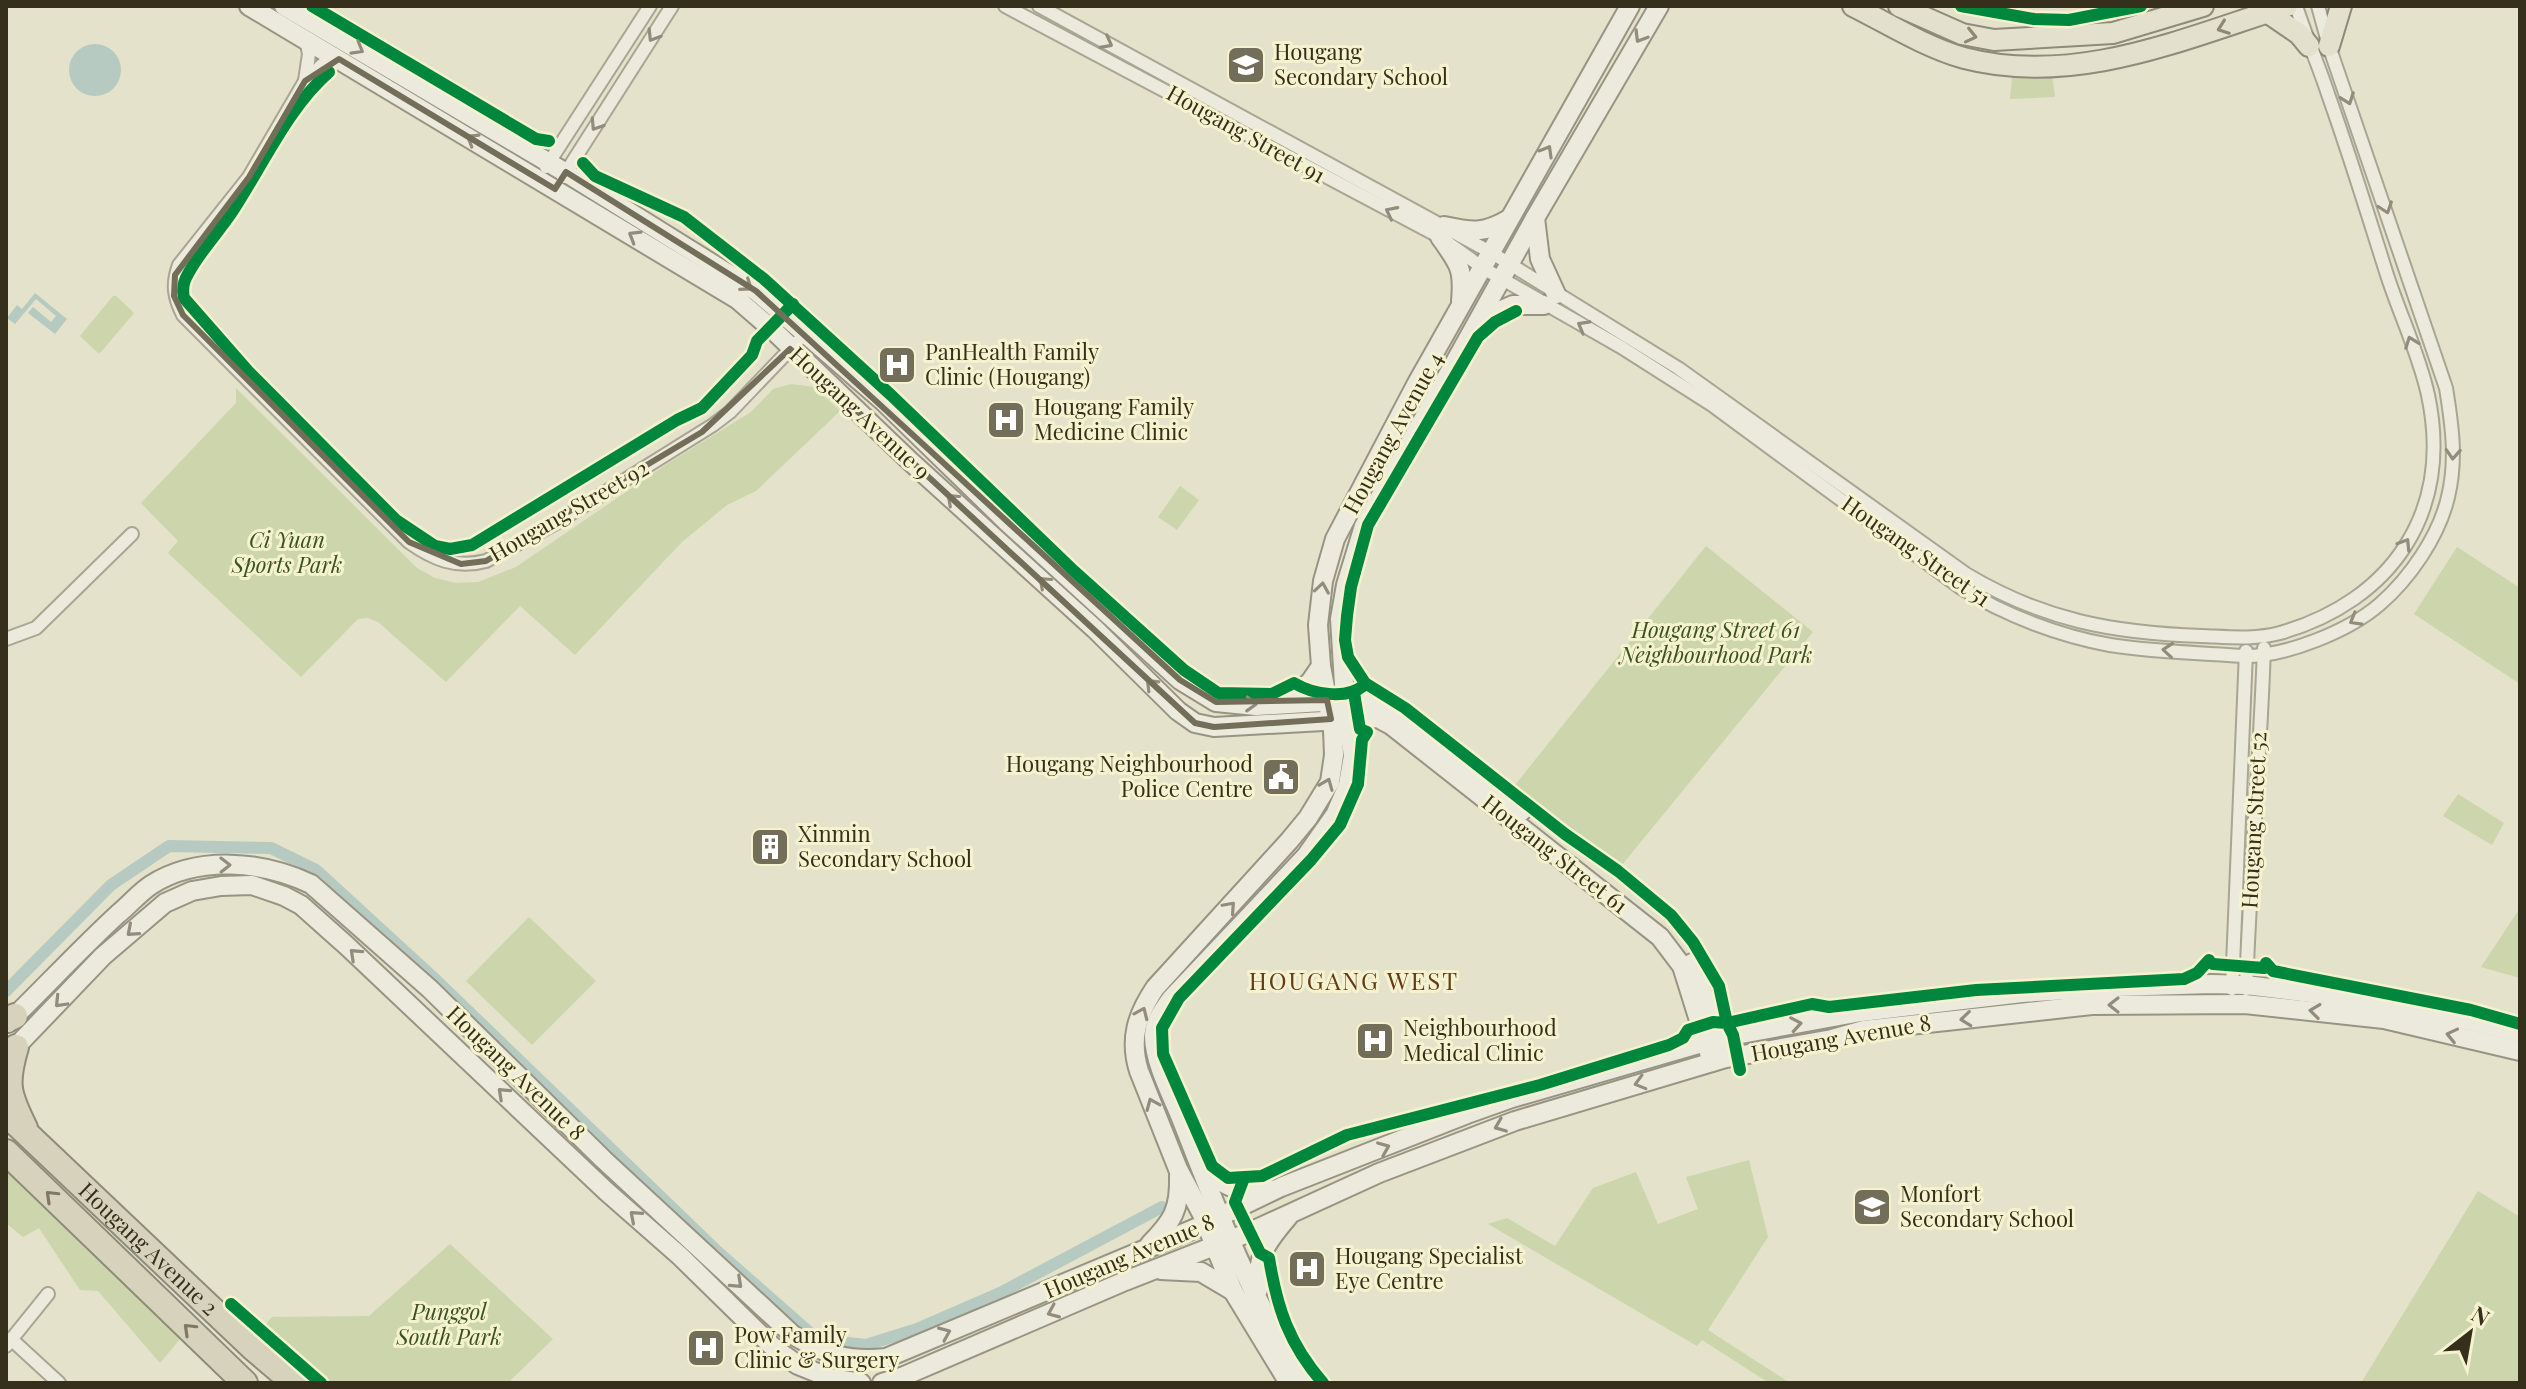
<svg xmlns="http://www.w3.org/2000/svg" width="2526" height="1389" font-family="'Playfair Display',serif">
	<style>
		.green { fill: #ccd5ac }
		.water { fill: #b6cac2 }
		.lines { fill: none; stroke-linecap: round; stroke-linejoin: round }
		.canal { stroke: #b6cac2; stroke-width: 12 }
		.street-casing { stroke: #a8a594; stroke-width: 16 }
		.secondary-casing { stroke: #989484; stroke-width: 22 }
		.primary-casing { stroke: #8e8b7a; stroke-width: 24 }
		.highway-casing { stroke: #8e8b7a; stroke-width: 28 }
		.street { stroke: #eceadc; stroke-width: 12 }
		.secondary { stroke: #eceadc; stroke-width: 18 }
		.primary { stroke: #e3e1cd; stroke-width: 20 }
		.highway { stroke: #d6d2bb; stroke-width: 24 }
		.cycleway-casing { stroke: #f5f3cf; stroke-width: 17 }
		.cycleway { stroke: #00873e; stroke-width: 12 }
		.oneway { stroke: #8c8874 }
		.oneway2 { stroke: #918c7c }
		.oneway3 { stroke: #7e7864 }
		.marked { fill: none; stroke: #736e59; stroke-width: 6; stroke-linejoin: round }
		.labels { text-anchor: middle; stroke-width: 6; stroke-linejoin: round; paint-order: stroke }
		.poi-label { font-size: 22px; fill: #362f1c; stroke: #f5f3cf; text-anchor: start }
		.street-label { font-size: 22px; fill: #362f1c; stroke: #f5f3cf }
		.park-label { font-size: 22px; font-style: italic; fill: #3b5223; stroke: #f5f3cf }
		.neighbourhood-label { font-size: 24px; letter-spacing: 2px; fill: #633b1c; stroke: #f5f3cf }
	</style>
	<rect width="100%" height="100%" fill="#e4e2ca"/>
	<g class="green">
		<path d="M2013,68H2051L2055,97L2010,99Z"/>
		<path d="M113,296H116L134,313L101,352L98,353L80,336Z"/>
		<path d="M791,384L814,387L840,411L756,491L727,505L682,542L575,655L520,606L446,682L378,622L368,618L358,619L301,677L168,553L178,541L141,503L236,403V388L417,568L435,578L456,583L478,582L516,567L667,464L751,412L773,389Z"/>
		<path d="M1180,486L1199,500L1177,530L1158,517Z"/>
		<path d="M1706,546L1813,632L1612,877L1507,795Z"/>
		<path d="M2457,547L2520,588V684L2414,614Z"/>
		<path d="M2458,794L2504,823L2492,845L2443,816Z"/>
		<path d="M2520,908V978L2481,967Z"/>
		<path d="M529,917L596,981L532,1045L466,981Z"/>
		<path d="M1749,1160L1768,1237L1708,1330L1790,1383H1769L1702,1340L1697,1346L1488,1224L1507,1218L1555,1246L1593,1188L1636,1172L1658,1224L1698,1209L1686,1177Z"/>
		<path d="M6,1167L185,1333L160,1363L98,1291L80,1290L39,1228L23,1237L6,1223Z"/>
		<path d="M2478,1191L2520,1217V1383H2361Z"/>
		<path d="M450,1244L553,1339L508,1383H301L253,1338L272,1317L369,1316Z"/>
	</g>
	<g class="water">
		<circle cx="95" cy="70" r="26"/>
		<path d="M35,293L67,319L55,334L28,313L33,307L51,322L56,316L36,299L15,324L7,318L17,305L22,309Z"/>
	</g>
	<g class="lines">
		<path class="canal" d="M6,991L111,885L169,846L271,848L316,870L437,981L718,1252L818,1340L866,1345L917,1329L1000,1293L1162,1207"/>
		<g class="street-casing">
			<g id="street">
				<path d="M1005,6L1440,237L1483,268L1621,347L1712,405L1961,588C2005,615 2059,636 2110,645C2154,652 2201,653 2245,656C2287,656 2349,631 2380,604C2410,578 2439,536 2448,497C2457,460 2452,425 2446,388L2329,46L2318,6"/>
				<path d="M1039,6L1492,253L1678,368L1966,574C2043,620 2112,633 2202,636C2228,637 2254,640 2280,633C2392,601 2453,512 2428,395C2419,354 2400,315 2387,275C2368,215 2350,156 2329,97C2319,66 2306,37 2296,6"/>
				<path d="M339,59L323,64L305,81L249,177L179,265C172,284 174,297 183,315L409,542C433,559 456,569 486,561L556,523L713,425L730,412L797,342"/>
				<path d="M305,81L309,54L306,39"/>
				<path d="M546,167L650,6"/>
				<path d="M563,177L672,6"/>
				<path d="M6,639L36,628L132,534"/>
				<path d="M2232,989L2246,651"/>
				<path d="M2246,989C2250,876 2260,762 2264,648"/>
				<path d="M11,1339L59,1383"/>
				<path d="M6,1346L48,1294"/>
			</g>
		</g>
		<g class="secondary-casing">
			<g id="secondary">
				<path d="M249,6L737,299L774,331L911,462L1095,629L1178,711L1195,723L1214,727L1378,718L1391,725L1660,937L1682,966L1712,1062"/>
				<path d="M284,6L573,177L756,291L884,402L1006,521L1180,680L1216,702L1256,706L1355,700L1382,704L1398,713L1522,811"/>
				<path d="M1535,218L1540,259L1556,294"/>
				<path d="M1444,226C1472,232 1484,234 1509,219"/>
				<path d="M1440,237C1459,264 1464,268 1461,301"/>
				<path d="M1479,320L1513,305H1544"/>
				<path d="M1285,703L1310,682L1321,666"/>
				<path d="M1692,963L1726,1058"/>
				<path d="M8,1023C45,987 80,949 118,914C129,905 139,893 151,885C198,855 263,861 311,884L430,989L604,1160L793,1335C827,1355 847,1362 886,1358L1196,1228L1281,1187L1467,1114L1512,1098L1719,1038L1861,1012L2022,993L2114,987L2212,984L2246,985L2326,995L2461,1019L2520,1033"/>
				<path d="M8,1055L103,956L165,903L192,891L221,886L252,885L284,896L301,905L347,946L606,1191L680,1256L775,1349L798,1365L830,1378L861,1383"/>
				<path d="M1202,1168C1229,1188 1234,1193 1269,1189"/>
				<path d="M1150,1244C1173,1221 1180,1209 1179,1176"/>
				<path d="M1161,1270L1201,1272L1233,1291"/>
				<path d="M1258,1290C1258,1253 1265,1244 1288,1217"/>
				<path d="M882,1383L904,1376L1125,1281L1250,1232L1379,1173L1515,1121L1726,1058L1832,1039L1864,1030L2092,1005L2245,1004L2384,1019L2520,1051"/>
				<path d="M1289,1383L1233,1291L1203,1216L1178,1169L1139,1071C1129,1039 1137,1015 1155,988L1289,841L1308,818L1330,782L1334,755L1333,730L1321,666L1318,625L1323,581L1335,539L1416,385L1630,6"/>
				<path d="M1306,1383C1252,1303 1216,1208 1181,1118C1171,1093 1155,1064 1154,1037C1154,1022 1163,1010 1171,999L1306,856L1335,815L1348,785L1353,756L1345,700L1340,619L1346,585L1364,526L1535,218L1659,6"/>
			</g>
		</g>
		<g class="primary-casing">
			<g id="primary">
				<path d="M1853,6C1889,24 1925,47 1964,58C2075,87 2182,39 2287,6"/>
				<path d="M1899,6L1962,34L1994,40L2113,33L2203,6"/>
				<path d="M2267,12L2299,34L2309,46"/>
				<path d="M2329,46L2341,6"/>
			</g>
		</g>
		<g class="highway-casing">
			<g id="highway">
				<path d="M6,1020L15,1016"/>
				<path d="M16,1047C5,1084 8,1094 25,1128"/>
				<path id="s1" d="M6,1114L253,1348L294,1383"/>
				<path d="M6,1152L245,1383"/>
			</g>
		</g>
		<use href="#street" class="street"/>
		<use href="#secondary" class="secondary"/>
		<use href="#primary" class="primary"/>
		<use href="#highway" class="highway"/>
		<g class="cycleway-casing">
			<g id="cycleway">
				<path d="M312,6L536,139L549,141"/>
				<path d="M1961,6L2034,19L2069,20L2141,6"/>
				<path d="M329,72C288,108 264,163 234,209C220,231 200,251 188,274C183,282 182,289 184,298L248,371L396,520L435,546L450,549L472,545L677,420L702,408L752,355L757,341L793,304"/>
				<path d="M583,163L595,176L684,217L764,279L891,395L1074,571L1184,670L1218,693L1272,694L1294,683C1312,694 1346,700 1363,686"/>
				<path d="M1516,311L1495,322L1478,337L1368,525L1351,587L1347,616L1345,640L1348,657L1365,683L1405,708L1565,834L1618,871L1671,915L1693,942L1719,986L1727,1023L1812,1004L1829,1007L1976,990L2184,979L2197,973L2209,960"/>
				<path d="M1354,693L1360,729L1367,732L1362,740L1358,784L1340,825L1311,860L1179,998L1162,1028L1163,1054L1212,1166L1228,1178L1262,1176L1347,1135L1540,1085L1669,1045L1683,1038L1688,1030L1713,1022L1727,1023L1733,1035L1740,1070"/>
				<path d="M2213,964L2264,968L2266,963L2273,971L2471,1010L2520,1024"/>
				<path d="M1244,1178L1235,1202L1260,1253L1269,1258C1277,1308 1289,1344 1323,1383"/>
				<path d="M231,1304L321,1383"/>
			</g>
		</g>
		<use href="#cycleway" class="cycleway"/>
	</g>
	<defs><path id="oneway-chevron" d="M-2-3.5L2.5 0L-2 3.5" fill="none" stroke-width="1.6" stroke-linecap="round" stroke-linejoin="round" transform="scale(2)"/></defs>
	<g class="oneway">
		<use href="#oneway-chevron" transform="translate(2223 28) rotate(160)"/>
		<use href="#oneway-chevron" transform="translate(1971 36) rotate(13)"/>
	</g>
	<g class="oneway2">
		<use href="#oneway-chevron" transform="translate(653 36) rotate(122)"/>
		<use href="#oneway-chevron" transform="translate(1640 37) rotate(121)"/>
		<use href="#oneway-chevron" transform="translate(1107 43) rotate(28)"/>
		<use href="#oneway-chevron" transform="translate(358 49) rotate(30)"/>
		<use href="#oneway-chevron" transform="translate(2348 99) rotate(70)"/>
		<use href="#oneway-chevron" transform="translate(596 125) rotate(123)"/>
		<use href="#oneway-chevron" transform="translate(472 139) rotate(-149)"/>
		<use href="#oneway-chevron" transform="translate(1547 151) rotate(-60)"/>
		<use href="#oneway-chevron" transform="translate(2386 208) rotate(71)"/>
		<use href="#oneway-chevron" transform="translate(1391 212) rotate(-153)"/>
		<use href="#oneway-chevron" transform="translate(634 236) rotate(-149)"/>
		<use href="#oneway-chevron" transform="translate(747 286) rotate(35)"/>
		<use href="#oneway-chevron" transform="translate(1583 326) rotate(-151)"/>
		<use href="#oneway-chevron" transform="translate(2411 342) rotate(-110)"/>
		<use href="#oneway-chevron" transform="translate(2453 454) rotate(93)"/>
		<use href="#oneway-chevron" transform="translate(952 499) rotate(-138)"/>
		<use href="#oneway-chevron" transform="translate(2405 544) rotate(-58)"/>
		<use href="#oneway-chevron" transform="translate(1044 582) rotate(-138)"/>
		<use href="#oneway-chevron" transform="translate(1322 588) rotate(-81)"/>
		<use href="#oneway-chevron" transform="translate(2355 620) rotate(150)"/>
		<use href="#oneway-chevron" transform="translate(2168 650) rotate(-175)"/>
		<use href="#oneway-chevron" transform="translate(1151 684) rotate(-135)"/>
		<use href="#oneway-chevron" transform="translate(1251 704) rotate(2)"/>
		<use href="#oneway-chevron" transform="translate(1327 784) rotate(-68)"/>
		<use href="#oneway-chevron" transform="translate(225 865) rotate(-1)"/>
		<use href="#oneway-chevron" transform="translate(1230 907) rotate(-48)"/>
		<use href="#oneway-chevron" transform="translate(132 931) rotate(139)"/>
		<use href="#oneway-chevron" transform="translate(355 954) rotate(-137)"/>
		<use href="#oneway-chevron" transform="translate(60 1002) rotate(134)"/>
		<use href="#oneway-chevron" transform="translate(2114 1005) rotate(180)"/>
		<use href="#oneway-chevron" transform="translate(2315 1011) rotate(-173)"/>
		<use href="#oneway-chevron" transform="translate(1142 1013) rotate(-66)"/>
		<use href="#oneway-chevron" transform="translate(1966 1019) rotate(174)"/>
		<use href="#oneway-chevron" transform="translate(1796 1024) rotate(-10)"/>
		<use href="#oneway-chevron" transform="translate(2452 1035) rotate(-167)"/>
		<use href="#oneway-chevron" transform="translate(1640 1083) rotate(164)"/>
		<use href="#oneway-chevron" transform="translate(503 1093) rotate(-137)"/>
		<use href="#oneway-chevron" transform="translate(1152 1104) rotate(-113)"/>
		<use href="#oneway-chevron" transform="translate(1500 1126) rotate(158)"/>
		<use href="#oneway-chevron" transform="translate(1384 1148) rotate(-22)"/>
		<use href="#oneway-chevron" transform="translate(635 1216) rotate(-139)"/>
		<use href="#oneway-chevron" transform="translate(737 1283) rotate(43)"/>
		<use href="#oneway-chevron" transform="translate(1053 1312) rotate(157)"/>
		<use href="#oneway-chevron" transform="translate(945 1333) rotate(-23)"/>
	</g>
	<g class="oneway3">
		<use href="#oneway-chevron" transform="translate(51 1196) rotate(-136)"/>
		<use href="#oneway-chevron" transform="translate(189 1329) rotate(-136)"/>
	</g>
	<path class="marked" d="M339,59L555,189L566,172L756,291L1180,680L1216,702L1327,700L1331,719L1214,727L1195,723L790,349L702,432L486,561L461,564L409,542L183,315L174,296L175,275L249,177L305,81Z"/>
	<defs>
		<g id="school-square" transform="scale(2)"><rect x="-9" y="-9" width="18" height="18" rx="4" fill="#736e59" stroke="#f5f3cf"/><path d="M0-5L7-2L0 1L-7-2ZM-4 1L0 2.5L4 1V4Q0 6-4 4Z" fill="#fff"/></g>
		<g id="hospital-square" transform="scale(2)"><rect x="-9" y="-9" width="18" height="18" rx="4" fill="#736e59" stroke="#f5f3cf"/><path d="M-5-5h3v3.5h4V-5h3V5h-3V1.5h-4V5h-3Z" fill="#fff"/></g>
		<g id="civic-square" transform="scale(2)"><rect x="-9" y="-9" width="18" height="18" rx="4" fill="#736e59" stroke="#f5f3cf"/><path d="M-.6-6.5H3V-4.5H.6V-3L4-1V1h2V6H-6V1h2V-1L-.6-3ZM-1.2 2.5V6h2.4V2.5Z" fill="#fff"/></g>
		<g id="building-square" transform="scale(2)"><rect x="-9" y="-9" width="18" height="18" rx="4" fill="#736e59" stroke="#f5f3cf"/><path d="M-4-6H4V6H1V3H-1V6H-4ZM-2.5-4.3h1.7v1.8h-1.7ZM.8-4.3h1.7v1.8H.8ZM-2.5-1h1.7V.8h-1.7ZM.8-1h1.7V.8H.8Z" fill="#fff"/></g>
	</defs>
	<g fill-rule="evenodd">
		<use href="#school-square" x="1246" y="65"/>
		<use href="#hospital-square" x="897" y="365"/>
		<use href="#hospital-square" x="1006" y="420"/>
		<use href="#civic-square" x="1281" y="777"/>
		<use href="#building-square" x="770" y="847"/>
		<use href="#hospital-square" x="1375" y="1041"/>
		<use href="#school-square" x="1872" y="1207"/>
		<use href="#hospital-square" x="1307" y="1269"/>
		<use href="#hospital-square" x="706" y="1348"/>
	</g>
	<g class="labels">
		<g class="poi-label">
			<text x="1274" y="60">Hougang<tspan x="1274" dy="25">Secondary School</tspan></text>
			<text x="925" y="360">PanHealth Family<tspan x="925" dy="25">Clinic (Hougang)</tspan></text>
			<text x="1034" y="415">Hougang Family<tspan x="1034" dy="25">Medicine Clinic</tspan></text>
			<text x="1253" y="772" text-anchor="end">Hougang Neighbourhood<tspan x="1253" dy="25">Police Centre</tspan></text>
			<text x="798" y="842">Xinmin<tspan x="798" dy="25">Secondary School</tspan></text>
			<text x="1403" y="1036">Neighbourhood<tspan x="1403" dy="25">Medical Clinic</tspan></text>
			<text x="1900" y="1202">Monfort<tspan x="1900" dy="25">Secondary School</tspan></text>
			<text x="1335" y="1264">Hougang Specialist<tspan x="1335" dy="25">Eye Centre</tspan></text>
			<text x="734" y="1343">Pow Family<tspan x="734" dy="25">Clinic &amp; Surgery</tspan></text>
		</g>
		<g class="street-label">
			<text transform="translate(1246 134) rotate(29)" y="8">Hougang Street 91</text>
			<text transform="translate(860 413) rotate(43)" y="8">Hougang Avenue 9</text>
			<text transform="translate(1393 433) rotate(-61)" y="8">Hougang Avenue 4</text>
			<text transform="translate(569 511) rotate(-30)" y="8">Hougang Street 92</text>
			<text transform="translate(1916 551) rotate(35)" y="8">Hougang Street 51</text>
			<text transform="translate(2254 820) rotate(-87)" y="8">Hougang Street 52</text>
			<text transform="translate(1555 854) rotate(38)" y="8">Hougang Street 61</text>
			<text transform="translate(1841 1038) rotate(-10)" y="8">Hougang Avenue 8</text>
			<text transform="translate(516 1073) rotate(44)" y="8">Hougang Avenue 8</text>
			<text dy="8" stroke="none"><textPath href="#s1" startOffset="196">Hougang Avenue 2</textPath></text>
			<text transform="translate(1129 1256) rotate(-23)" y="8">Hougang Avenue 8</text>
		</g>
		<g class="park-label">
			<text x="287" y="548">Ci Yuan<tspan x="287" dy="25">Sports Park</tspan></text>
			<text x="1716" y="638">Hougang Street 61<tspan x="1716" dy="25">Neighbourhood Park</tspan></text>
			<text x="449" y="1320">Punggol<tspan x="449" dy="25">South Park</tspan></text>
		</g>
		<g class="neighbourhood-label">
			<text x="1354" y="990">HOUGANG WEST</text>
		</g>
	</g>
	<rect width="2526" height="1389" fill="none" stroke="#362f1c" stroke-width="16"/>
	<g transform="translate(2470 1333) rotate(31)" stroke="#f5f3cf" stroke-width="6" paint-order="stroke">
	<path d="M0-6L14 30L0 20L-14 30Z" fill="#362f1c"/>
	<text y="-12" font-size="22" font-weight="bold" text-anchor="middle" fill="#362f1c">N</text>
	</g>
</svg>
